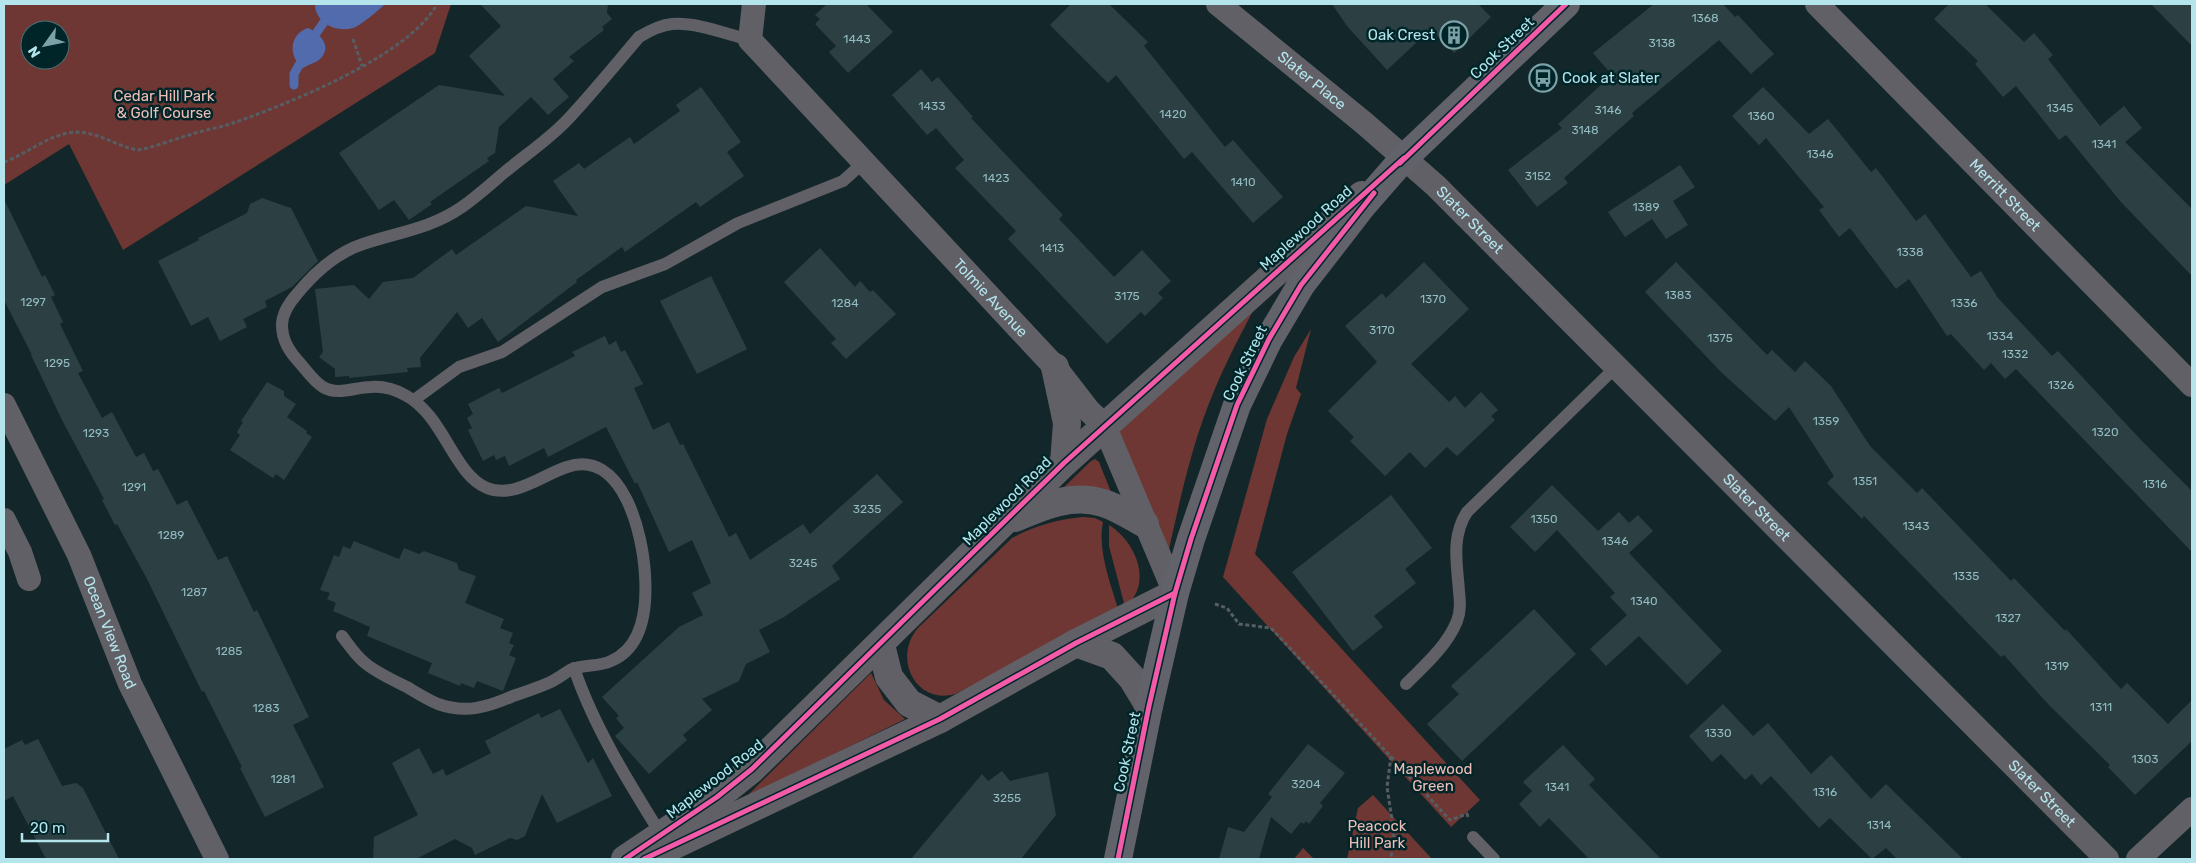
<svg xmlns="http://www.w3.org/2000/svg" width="2196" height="863" font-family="Rubik,sans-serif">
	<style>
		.green { fill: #6e3733; fill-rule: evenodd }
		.water { fill: #516bad }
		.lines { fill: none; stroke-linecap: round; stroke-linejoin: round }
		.stream { stroke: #516bad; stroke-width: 9 }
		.building { fill: #2c4043 }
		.path { stroke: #565e64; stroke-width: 3; stroke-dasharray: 4 2.5; stroke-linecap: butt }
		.service { stroke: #616067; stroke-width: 12 }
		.minor { stroke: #616067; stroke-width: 24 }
		.tertiary { stroke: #616067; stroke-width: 28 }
		.secondary { stroke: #62626b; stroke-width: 28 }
		.cycleway-casing { stroke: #002529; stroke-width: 8 }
		.cycleway { stroke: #f35aa7; stroke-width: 5 }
		.labels { text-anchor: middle; stroke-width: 5; stroke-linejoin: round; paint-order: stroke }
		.number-label { font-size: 12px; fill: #92bcc2 }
		.poi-label { font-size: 15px; fill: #b4e5ec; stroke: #002529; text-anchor: end }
		.street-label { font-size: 15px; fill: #b4e5ec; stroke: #002529 }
		.park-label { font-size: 15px; fill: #efbdb6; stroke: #002529 }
	</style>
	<rect width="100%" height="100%" fill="#13272a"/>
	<g class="green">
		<path d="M4,4H451L435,53L123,250L69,144L4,185ZM30,30H60V60H30Z"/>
		<path d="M1254,309C1237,341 1221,372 1208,406C1190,452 1180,501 1169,549L1118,433Z"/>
		<path d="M1311,329L1296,388L1301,394L1287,434L1255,554L1480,800L1451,827L1223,577L1267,419L1294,357Z"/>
		<path d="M1095,459L1099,462L1111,492L1061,490L1091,461Z"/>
		<path d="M1083,517L1095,518L1103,522C1097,551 1111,584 1119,612L955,694C916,705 892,658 918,628L1012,538C1034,526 1058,519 1083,517Z"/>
		<path d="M1109,525C1135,541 1154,583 1125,607L1109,546Z"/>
		<path d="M871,673L884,700L905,719L753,794H749Z"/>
		<path d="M1373,795L1432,859H1347L1358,808Z"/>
		<path d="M1303,848L1314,859H1294Z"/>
	</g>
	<g class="water">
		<path d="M315,4H385C379,10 360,26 353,28C335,33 315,22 315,4Z"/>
		<path d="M308,28C320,33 333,47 320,59C316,63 309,64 303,68C288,57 289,34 308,28Z"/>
	</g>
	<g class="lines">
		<g class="stream">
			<path d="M317,32L324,22"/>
			<path d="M294,85V74L299,65"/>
		</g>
	</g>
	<g class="building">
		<path d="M480,4H608L607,13L612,19L602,27L604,30L569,57L574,61L553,79L569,97L548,115L531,97L499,127L495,153L487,158L489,161L430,202L432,204L409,220L394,200L379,210L339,153L439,85L505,96L469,56L501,26Z"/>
		<path d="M827,4H866L893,32L848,73L829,52L836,46L815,24L820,19L815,15Z"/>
		<path d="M1071,4H1109L1148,42L1144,46L1225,147L1233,140L1283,197L1253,223L1192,152L1184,159L1116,75L1108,83L1050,25Z"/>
		<path d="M1332,4H1478L1491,17L1454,53L1431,29L1387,70L1347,26Z"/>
		<path d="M1654,4H1723L1735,17L1738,15L1774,54L1751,74L1719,40L1632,113L1634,116L1564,178L1568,183L1537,207L1508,170L1562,128L1558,124L1612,75L1593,53Z"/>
		<path d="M1949,4H1985L2024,42L2034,33L2053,55L2048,59L2100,126L2124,106L2142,128L2125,142L2192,209V276L2121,202L2066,135L2059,140L2016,86L2003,97L1975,64L1978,61L1934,19Z"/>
		<path d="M2151,4H2192V46Z"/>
		<path d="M921,69L932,82L938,77L973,117L971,118L1063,215L1059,219L1114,277L1142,250L1171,281L1158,293L1163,298L1145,316L1141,312L1107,344L1008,239L1016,231L955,168L964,160L936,128L927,135L892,95Z"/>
		<path d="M701,87L741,142L727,152L744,176L700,207L696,202L625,252L622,247L576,280L577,282L498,342L482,318L468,328L457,312L420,358L421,367L407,368L408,372L349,378V376L335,377V369L319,357L323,352L315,289L354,285L369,299L383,282L413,278L452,249L456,255L526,206L578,216L553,181L579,163L584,169L630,137L634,144L680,111L676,105Z"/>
		<path d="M1763,87L1809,134L1828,119L1871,172L1876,168L1916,221L1925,214L1971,277L1981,271L1998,298L2052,356L2058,351L2141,440L2192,491V552L2016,369L2005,379L1991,363L1984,370L1951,334L1947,336L1909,279L1896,289L1850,228L1839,237L1819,210L1824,207L1766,138L1759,145L1732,116Z"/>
		<path d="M1680,165L1695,187L1673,201L1688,225L1666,239L1652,219L1625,237L1608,212Z"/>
		<path d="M262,198L291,208L318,261L292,287L265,301L267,307L243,319L247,327L220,341L208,317L191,326L158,261L199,240L198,238L247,213L250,204Z"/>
		<path d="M4,199L42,277L45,275L55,295L51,297L63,322L60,324L83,371L78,373L102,418L112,412L136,457L144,453L153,471L158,469L177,505L187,500L218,560L227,556L254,612L257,610L309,717L293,725L324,787L265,817L240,768L242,767L204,691L202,692L147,579L117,524L115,525L102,500L104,499L62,420L31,355H32L4,300Z"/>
		<path d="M820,248L855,287L860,281L870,292L873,290L896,314L846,359L831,343L836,339L784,282Z"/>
		<path d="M1424,262L1469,309L1411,364L1449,402L1455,396L1465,408L1481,392L1498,410L1491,416L1495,420L1457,456L1447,447L1425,468L1410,452L1385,476L1350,441L1354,437L1328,411L1377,362L1345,326L1382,293L1386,298Z"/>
		<path d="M1676,262L1767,355L1772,350L1795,372L1805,361L1831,386L1870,446L1917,493L1922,488L2011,581L2014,578L2065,631L2066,629L2121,689L2127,683L2168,724L2192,700V741L2135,795L2108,767L2110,765L2048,704L2004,655L2001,657L1864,516L1862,519L1827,483L1834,476L1789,407L1775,421L1721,372L1645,292Z"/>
		<path d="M711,276L747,349L697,374L660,301Z"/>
		<path d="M605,336L609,345L616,341L621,352L625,350L643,384L634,388L653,430L669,422L680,445L683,444L729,537L736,533L750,560L803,524L810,534L877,474L903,502L832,566L840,579L784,617L759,630L770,652L746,664L739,681L702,699L712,710L683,735L687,740L649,774L615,736L624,728L616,718L619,716L602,697L679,627L703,615L692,593L711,583L692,540L669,552L637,482L635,484L606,427L548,457L544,448L509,466L505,456L496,460L494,455L483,461L468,430L472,428L467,418L473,414L468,404L499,388L502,393L575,356L572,352Z"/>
		<path d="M267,382L284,391V396L296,404L287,417L307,431L306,433L312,437L284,480L276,474L273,478L230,450L240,435L237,432L243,422L241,421Z"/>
		<path d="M1552,485L1598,531L1619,512L1629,523L1638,515L1653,531L1629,553L1722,651L1687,685L1639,636L1606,666L1590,649L1627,615L1610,597L1615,593L1557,530L1535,552L1510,527Z"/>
		<path d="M1391,495L1432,548L1405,569L1416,583L1374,616L1383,627L1353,651L1292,572Z"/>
		<path d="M354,541L399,559L404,548L419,554L424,551L457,563L459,570L476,576L465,603L504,619L500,628L513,633L509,643L514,645L509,655L516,658L503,691L477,681L474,688L461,683L460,686L428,673L432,663L367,636L370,627L333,611L336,603L327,599L330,593L320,590L334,555L339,557L343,546L350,549Z"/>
		<path d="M1534,609L1576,654L1462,761L1427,724L1459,694L1451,686Z"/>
		<path d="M1723,704L1753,736L1768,723L1811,774L1831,755L1871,799L1886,784L1963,859H1897L1886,848L1872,859L1830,818L1819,828L1771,776L1761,785L1752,774L1745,780L1721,754L1712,762L1689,736Z"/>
		<path d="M560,709L588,763L593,758L612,796L557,823L542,794L525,836L517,840L510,838L475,855L472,848L455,839L416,859H373L374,837L418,815L392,763L419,748L433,774L443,769L446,776L491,753L485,741L539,713L541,718Z"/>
		<path d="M38,739L62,786L76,783L83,788L119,859H46L13,796L4,801V749L22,740L25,745Z"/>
		<path d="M1308,744L1345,773L1320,803L1323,806L1309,824L1306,821L1304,824L1301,822L1291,834L1271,817L1259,859H1219L1228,827L1244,832L1272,797L1268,794Z"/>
		<path d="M1563,745L1595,779L1589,785L1661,859H1589L1549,818L1540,827L1519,804L1532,791L1523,782Z"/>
		<path d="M1002,771L1010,781L1048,772L1056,815L1021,859H911L982,774L988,781Z"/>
	</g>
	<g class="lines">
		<g class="path">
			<path d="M353,39L362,66"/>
			<path d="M4,162C30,153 57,127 86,133C104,136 120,147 138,150C155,147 172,140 189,135C203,130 219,128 233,123C288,104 409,56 437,4"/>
			<path d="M1215,604L1227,608L1239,624L1271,628L1450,820L1467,814L1468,817"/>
			<path d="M1391,756L1387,787L1394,833L1391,859"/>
		</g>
		<g class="service">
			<path d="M414,400L459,367L502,352L602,287L665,264L738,223L843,181L863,163"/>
			<path d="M342,636C349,645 356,656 365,663C377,673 393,680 407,687C417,693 428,700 438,704C466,714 488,707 513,696C524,692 535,689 546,684C555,681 562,675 570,670C583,664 599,667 611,661C644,647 647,606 645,575C643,535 623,448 567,467C542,475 514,499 487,488C453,474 444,415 405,395C394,389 383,386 371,387C355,387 338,396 323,387C314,382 306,370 299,362C289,351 282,340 282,325C282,314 290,302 297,294C315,272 336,253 363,244C398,232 430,229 462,207C479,195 495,180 511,167C531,151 553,136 570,117C594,91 616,64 639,37C649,31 660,25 672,24C697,22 726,34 750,40"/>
			<path d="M574,668C594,727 629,783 662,836"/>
			<path d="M1406,684C1424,666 1447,646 1457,621C1461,611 1460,601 1459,591C1457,563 1451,537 1467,512L1616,367"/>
			<path d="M1473,837L1494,859"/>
		</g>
		<g class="minor">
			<path id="s1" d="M754,4L750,40L1055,367L1089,411L1104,425L1175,593"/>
			<path id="s2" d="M1218,4L1364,123L1436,186L2107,859"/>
			<path id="s3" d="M1817,4L2192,385"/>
			<path id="s4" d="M4,405L79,555L130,684L217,859"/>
			<path d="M4,520L20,552L29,579"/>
			<path d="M2138,859L2192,809"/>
		</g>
		<g class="tertiary">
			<path d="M1055,367L1067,423L1064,463"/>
			<path d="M1015,518C1042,506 1073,493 1103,503C1117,507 1132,517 1145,524"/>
			<path d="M1076,643L1112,656L1132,678L1149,706"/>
			<path d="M881,645L889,677L909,703L940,719"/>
			<path d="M666,849L940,719L1076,643L1175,593"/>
			<path d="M625,859L717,797L752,769L1064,463L1362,195"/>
		</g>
		<path class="secondary" d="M1118,859L1149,706L1175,593L1191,539L1237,405L1269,339L1301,285L1363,205L1404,158L1566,4"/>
		<g class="cycleway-casing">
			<g id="cycleway">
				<path d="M1400,163L1566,4"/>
				<path d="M625,859L717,797L752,769L1064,463L1404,158"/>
				<path d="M644,859L940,719L1076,643L1175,593"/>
				<path d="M1118,859L1149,706L1175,593L1191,539L1237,405L1269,339L1301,285L1374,193"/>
			</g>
		</g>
		<use href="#cycleway" class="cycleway"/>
	</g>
	<defs>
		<g id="building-ring" transform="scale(1.4375)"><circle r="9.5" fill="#002529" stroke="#7ca2a8" stroke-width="1.5"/><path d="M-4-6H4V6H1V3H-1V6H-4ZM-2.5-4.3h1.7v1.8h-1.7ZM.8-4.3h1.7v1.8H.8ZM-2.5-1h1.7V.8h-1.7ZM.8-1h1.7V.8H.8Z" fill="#7ca2a8"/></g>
		<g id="bus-ring" transform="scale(1.4375)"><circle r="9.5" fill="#002529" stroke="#7ca2a8" stroke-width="1.5"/><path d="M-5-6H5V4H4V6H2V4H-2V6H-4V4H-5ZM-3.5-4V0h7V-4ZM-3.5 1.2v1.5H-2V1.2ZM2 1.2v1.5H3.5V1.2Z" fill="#7ca2a8"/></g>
	</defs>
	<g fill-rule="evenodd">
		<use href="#building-ring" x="1454" y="35"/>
		<use href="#bus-ring" x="1543" y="78"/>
	</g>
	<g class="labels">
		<g class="number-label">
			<text x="1705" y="22">1368</text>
			<text x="857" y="43">1443</text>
			<text x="1662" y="47">3138</text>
			<text x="932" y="110">1433</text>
			<text x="2060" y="112">1345</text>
			<text x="1608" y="114">3146</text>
			<text x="1173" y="118">1420</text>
			<text x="1761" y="120">1360</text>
			<text x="1585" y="134">3148</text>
			<text x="2104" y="148">1341</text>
			<text x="1820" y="158">1346</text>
			<text x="1538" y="180">3152</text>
			<text x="996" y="182">1423</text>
			<text x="1243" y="186">1410</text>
			<text x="1646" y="211">1389</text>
			<text x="1052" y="252">1413</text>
			<text x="1910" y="256">1338</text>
			<text x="1678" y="299">1383</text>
			<text x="1127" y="300">3175</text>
			<text x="1433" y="303">1370</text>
			<text x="33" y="306">1297</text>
			<text x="845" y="307">1284</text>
			<text x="1964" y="307">1336</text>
			<text x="1382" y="334">3170</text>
			<text x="2000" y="340">1334</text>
			<text x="1720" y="342">1375</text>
			<text x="2015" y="358">1332</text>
			<text x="57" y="367">1295</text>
			<text x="2061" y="389">1326</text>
			<text x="1826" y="425">1359</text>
			<text x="2105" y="436">1320</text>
			<text x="96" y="437">1293</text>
			<text x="1865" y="485">1351</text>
			<text x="2155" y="488">1316</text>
			<text x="134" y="491">1291</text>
			<text x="867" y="513">3235</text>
			<text x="1544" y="523">1350</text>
			<text x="1916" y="530">1343</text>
			<text x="171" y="539">1289</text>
			<text x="1615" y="545">1346</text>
			<text x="803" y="567">3245</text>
			<text x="1966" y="580">1335</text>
			<text x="194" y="596">1287</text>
			<text x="1644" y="605">1340</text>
			<text x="2008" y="622">1327</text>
			<text x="229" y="655">1285</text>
			<text x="2057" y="670">1319</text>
			<text x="2101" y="711">1311</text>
			<text x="266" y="712">1283</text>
			<text x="1718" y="737">1330</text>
			<text x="2145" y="763">1303</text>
			<text x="283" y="783">1281</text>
			<text x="1306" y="788">3204</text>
			<text x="1557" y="791">1341</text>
			<text x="1825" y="796">1316</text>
			<text x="1007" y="802">3255</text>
			<text x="1879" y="829">1314</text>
		</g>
		<g class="poi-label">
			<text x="1435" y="40">Oak Crest</text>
			<text x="1562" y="83" text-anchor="start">Cook at Slater</text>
		</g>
		<g class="street-label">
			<text transform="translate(1502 48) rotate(-44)" y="5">Cook Street</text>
			<text dy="5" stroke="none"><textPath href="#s2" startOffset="121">Slater Place</textPath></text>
			<text dy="5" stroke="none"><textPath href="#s3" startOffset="268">Merritt Street</textPath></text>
			<text dy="5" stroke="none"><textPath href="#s2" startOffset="332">Slater Street</textPath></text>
			<text transform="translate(1306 228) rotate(-42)" y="5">Maplewood Road</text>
			<text dy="5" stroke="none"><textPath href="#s1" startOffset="389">Tolmie Avenue</textPath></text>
			<text transform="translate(1245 363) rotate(-64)" y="5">Cook Street</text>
			<text transform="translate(1007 501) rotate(-45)" y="5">Maplewood Road</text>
			<text dy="5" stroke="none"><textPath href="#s2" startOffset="738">Slater Street</textPath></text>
			<text dy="5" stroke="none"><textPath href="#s4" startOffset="251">Ocean View Road</textPath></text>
			<text transform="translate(1127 752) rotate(-78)" y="5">Cook Street</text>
			<text transform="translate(715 779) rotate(-38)" y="5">Maplewood Road</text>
			<text dy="5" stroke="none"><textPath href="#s2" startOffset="1142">Slater Street</textPath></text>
		</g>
		<g class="park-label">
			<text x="164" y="101">Cedar Hill Park<tspan x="164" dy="17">&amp; Golf Course</tspan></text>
			<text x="1433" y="774">Maplewood<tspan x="1433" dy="17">Green</tspan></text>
			<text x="1377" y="831">Peacock<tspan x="1377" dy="17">Hill Park</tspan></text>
		</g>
	</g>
	<rect width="2196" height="863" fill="none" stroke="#b4e5ec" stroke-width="10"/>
	<g transform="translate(45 45) rotate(237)"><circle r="24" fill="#002529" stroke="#487277"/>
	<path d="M0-4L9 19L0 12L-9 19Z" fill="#7ca2a8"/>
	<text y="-8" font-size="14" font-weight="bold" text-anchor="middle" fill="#b4e5ec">N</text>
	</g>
	<path d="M22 833v8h86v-8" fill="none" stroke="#b4e5ec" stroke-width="2.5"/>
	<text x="30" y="833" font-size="15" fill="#b4e5ec" stroke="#002529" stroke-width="4" paint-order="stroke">20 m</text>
</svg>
